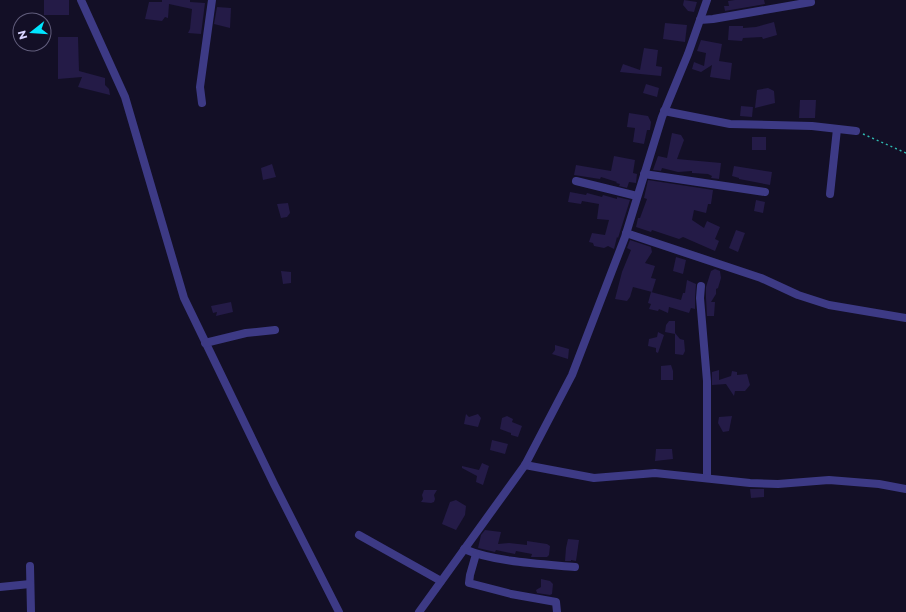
<svg xmlns="http://www.w3.org/2000/svg" width="906" height="612" font-family="Montserrat,sans-serif">
	<style>
		.building { fill: #241b47 }
		.lines { fill: none; stroke-linecap: round; stroke-linejoin: round }
		.path { stroke: #2fb8b0; stroke-width: 1.5; stroke-dasharray: 2 3; stroke-linecap: butt }
		.minor { stroke: #3d3a85; stroke-width: 8 }
	</style>
	<rect width="100%" height="100%" fill="#130f26"/>
	<g class="building">
		<rect x="44" y="0" width="25" height="15"/>
		<path d="M162,0H190V2L205,3L201,34L188,33L190,29L192,9L169,4L168,18L165,17L162,21L145,19L149,2H162Z"/>
		<path d="M684,0L697,2L694,12L688,11L683,5Z"/>
		<path d="M735,0H764L765,4L725,11L724,6H729L728,1Z"/>
		<path d="M217,7L231,8L230,28L214,24Z"/>
		<path d="M774,22L777,35L763,39L762,37L743,38L742,41L728,40L729,26H743V28L756,27Z"/>
		<path d="M665,23L687,25L685,42L663,39Z"/>
		<path d="M58,37H78L79,71L105,78V85L109,89L110,95L78,87L82,77L58,79Z"/>
		<path d="M701,40L722,44L719,61L732,63L730,80L710,77L712,65L701,72L692,69L694,62L704,66L706,53L697,51Z"/>
		<path d="M644,48L658,50L656,66L662,67L661,76L620,72L623,64L640,70Z"/>
		<path d="M646,84L659,88L657,97L643,93Z"/>
		<path d="M768,88L774,91L775,103L755,108L757,90Z"/>
		<path d="M800,100H816L815,118H799Z"/>
		<path d="M741,106L753,107L752,117L740,116Z"/>
		<path d="M629,113L648,116L651,122L650,130H647L644,144L633,142L635,128L627,127Z"/>
		<path d="M672,133L681,135L684,140L677,159L721,163L719,179L711,178L712,176L708,174L692,173V171L678,172L662,168L661,171L653,170L658,156L667,158Z"/>
		<rect x="752" y="137" width="14" height="13"/>
		<path d="M614,156L635,160L633,173L637,174L636,183L629,182L627,188L619,186L620,184L616,183L617,182L601,177L600,179L574,175L576,165L611,171Z"/>
		<path d="M272,164L276,177L263,180L261,168Z"/>
		<path d="M734,166L772,172L770,185L739,179V178L732,176Z"/>
		<path d="M648,180L713,190L711,204H708L706,213L694,210L692,220L704,228L707,221L720,227L715,239L719,241L715,251L683,237L679,239L652,230L651,232L636,227L638,218H640L647,199L644,198Z"/>
		<path d="M570,192L586,195L587,193L602,197L603,195L617,199V197L630,200L618,238L617,237L614,249L608,246L604,248L594,246L593,243L589,242L592,233L605,235L609,220L597,219L599,204L582,201L581,204L568,202Z"/>
		<path d="M756,200L765,202L763,213L754,211Z"/>
		<path d="M288,203L290,213L287,217L281,218L277,204Z"/>
		<path d="M736,230L745,233L738,252L729,248Z"/>
		<path d="M630,240L651,247L652,252L645,263L655,266L651,278L656,279L652,292L633,287L630,297L627,301L615,299L622,272L631,250L627,248Z"/>
		<path d="M676,257L686,260L683,274L673,271Z"/>
		<path d="M715,269L720,271L721,278L718,288L716,289V294L711,302H715L714,316H707L706,298V287L711,271Z"/>
		<path d="M281,271L291,272V283L283,284Z"/>
		<path d="M687,280L696,284L695,298V309L691,308L689,313L669,307L668,313L659,309L658,311L649,309L651,304L648,303L651,292L681,300L683,293H685Z"/>
		<path d="M231,302L233,312L216,316L217,312L213,313L211,306Z"/>
		<path d="M669,321H675V334L665,332L666,325Z"/>
		<path d="M658,332L664,335L658,353L656,352V348L648,346L649,339L657,337Z"/>
		<path d="M675,333L680,339L684,340L685,351L683,355L675,354Z"/>
		<path d="M555,345L569,349L568,359L552,354L555,350Z"/>
		<path d="M671,365L673,371V380H661V366Z"/>
		<path d="M719,370V380L731,376L732,371L737,372V375L747,374L750,385L745,391H735L734,396L726,384L712,385V372Z"/>
		<path d="M466,414L469,417L478,414L481,418L478,427L464,424Z"/>
		<path d="M507,416L513,419L512,422L522,426L518,437L511,435V433L500,429L502,418Z"/>
		<path d="M732,416L729,431L723,432L718,423L719,417Z"/>
		<path d="M492,440L508,444L505,454L490,450Z"/>
		<path d="M656,449H672L673,459L655,461Z"/>
		<path d="M482,463L489,466L483,485L476,482L477,476L462,468V466L479,470Z"/>
		<path d="M750,489H764V497L751,498Z"/>
		<path d="M424,490H437L434,495L435,499L434,502L431,503L421,502L423,499L422,495Z"/>
		<path d="M456,500L466,506L465,515L456,530L442,524L450,502Z"/>
		<path d="M485,530L501,532L498,544L509,543L527,545V541L547,544L550,546L549,555L547,557H531L532,554L516,551L515,554L496,550L495,552L478,548L481,535Z"/>
		<path d="M568,539L579,540L576,561L571,560V561H565L566,548Z"/>
		<path d="M541,579L550,581L553,584L552,594L550,595L537,593L536,590L541,587Z"/>
	</g>
	<g class="lines">
		<path class="path" d="M863,134L906,153"/>
		<g class="minor">
			<path d="M81,0L125,97L184,298L274,484L339,612"/>
			<path d="M700,20L713,19L811,2"/>
			<path d="M202,103L200,87L212,0"/>
			<path d="M664,111L730,124L812,126L856,131"/>
			<path d="M644,174L765,192"/>
			<path d="M576,181L637,196"/>
			<path d="M830,194L837,129"/>
			<path d="M626,233L761,278L798,295L829,305L906,318"/>
			<path d="M701,286L700,298L707,381V478"/>
			<path d="M205,343L246,333L275,330"/>
			<path d="M525,465L594,478L655,473L750,483L778,484L829,480L879,484L906,489"/>
			<path d="M359,535L441,581"/>
			<path d="M464,549C494,562 542,564 575,567"/>
			<path d="M476,554L470,575L469,583L511,594L556,602L557,612"/>
			<path d="M30,566L31,612"/>
			<path d="M0,587L30,584"/>
			<path d="M419,612L525,465L572,375L625,237L662,117L688,54L707,0"/>
		</g>
	</g>
	<g transform="translate(32 32) rotate(253)"><circle r="19" fill="#130f26" stroke="#625e7d"/>
	<path d="M0-3L7 15L0 10L-7 15Z" fill="#00e5ff"/>
	<text y="-6" font-size="11" font-weight="bold" text-anchor="middle" fill="#d9d4ff">N</text>
	</g>
</svg>
